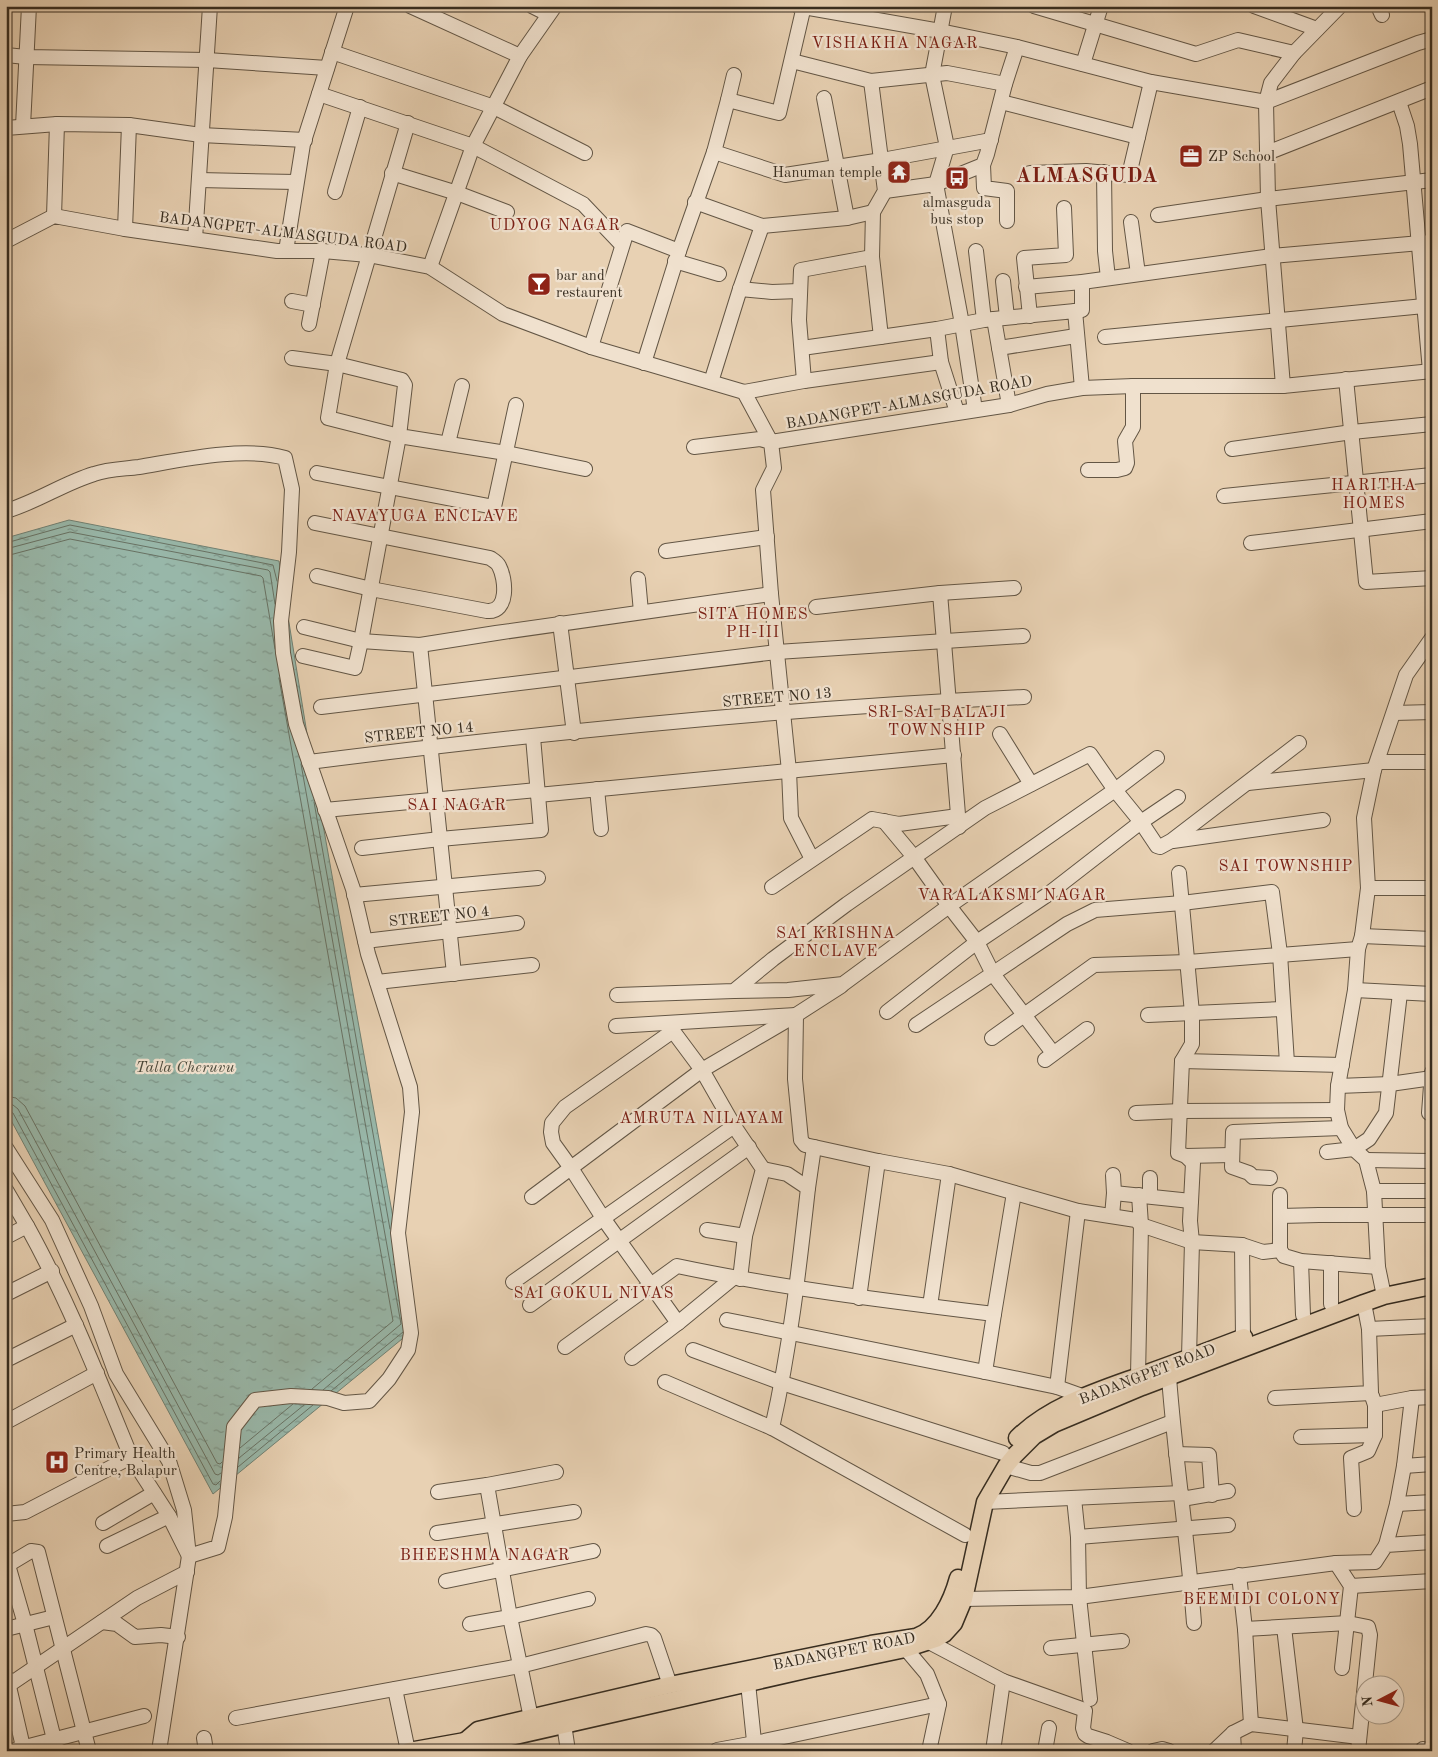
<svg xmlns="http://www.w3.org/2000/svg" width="1438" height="1757" font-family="'Old Standard TT',serif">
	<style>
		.water { fill: url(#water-ripples); stroke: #718072 }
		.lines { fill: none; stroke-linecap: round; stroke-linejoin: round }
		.shore { stroke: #687264; stroke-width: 1 }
		.minor-casing { stroke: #635645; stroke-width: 16 }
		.major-casing { stroke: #372d20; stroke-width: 19 }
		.minor { stroke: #f0e1ce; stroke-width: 14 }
		.major { stroke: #e8d1b3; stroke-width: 16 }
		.labels { text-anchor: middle; stroke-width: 4.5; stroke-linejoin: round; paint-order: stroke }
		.poi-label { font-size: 15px; fill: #372d20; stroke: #f0e1ce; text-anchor: start }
		.street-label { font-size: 15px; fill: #372d20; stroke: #f0e1ce }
		.neighbourhood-label { font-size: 16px; letter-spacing: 1px; fill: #7a1f14; stroke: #f0e1ce }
		.water-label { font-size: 16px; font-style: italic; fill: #4a493b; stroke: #f0e1ce }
		.district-label { font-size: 20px; font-weight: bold; letter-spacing: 1px; fill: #7a1f14; stroke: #f0e1ce }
	</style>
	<defs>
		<pattern id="water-ripples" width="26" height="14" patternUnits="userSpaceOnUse" patternTransform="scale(1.25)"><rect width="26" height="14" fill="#98b7a9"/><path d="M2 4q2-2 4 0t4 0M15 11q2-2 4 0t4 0" fill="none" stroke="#7d9589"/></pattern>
	</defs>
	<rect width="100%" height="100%" fill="#e8d1b3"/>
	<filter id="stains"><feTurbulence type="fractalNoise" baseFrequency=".004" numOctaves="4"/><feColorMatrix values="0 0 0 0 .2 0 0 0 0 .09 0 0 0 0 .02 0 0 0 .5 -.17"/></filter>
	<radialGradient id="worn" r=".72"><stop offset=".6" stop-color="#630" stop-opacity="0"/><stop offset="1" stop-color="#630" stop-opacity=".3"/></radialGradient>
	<path class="water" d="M69,520L279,561L309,746L413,1330L213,1494L6,1111V538Z"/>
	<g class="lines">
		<g class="shore">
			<path d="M6,543L70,525L273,565L277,581"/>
			<path d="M6,549L70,532L268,570L270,572L275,604"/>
			<path d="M6,556L70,539L261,576L263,578L275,649"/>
			<path d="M279,678L393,1321L312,1389"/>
			<path d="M301,764L401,1324L323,1390"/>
			<path d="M314,802L390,1229"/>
			<path d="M6,1096L16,1098L25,1106L217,1463L220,1464L222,1462"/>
			<path d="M6,1103L13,1105L18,1109L215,1474L218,1475L221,1473"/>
			<path d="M6,1110L13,1113L213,1484L216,1485L220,1481"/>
			<path d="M331,1391L403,1332"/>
			<path d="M240,1448L293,1404"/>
			<path d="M239,1458L304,1405"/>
			<path d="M238,1467L313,1405"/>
		</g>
		<g class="minor-casing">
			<g id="minor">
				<path d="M410,6L520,56"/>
				<path d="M532,6L548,14"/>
				<path d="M798,6L940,31L1017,47"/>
				<path d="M945,6L932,75L947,147L936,184L962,324L975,410"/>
				<path d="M1034,6L1196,54L1238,40L1294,53"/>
				<path d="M1254,6L1317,29"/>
				<path d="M1378,6L1382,15"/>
				<path d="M332,52L494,107L585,153"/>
				<path d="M6,55L26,57L207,60L327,68"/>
				<path d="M792,61L871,81L947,73L1005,84"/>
				<path d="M1083,64L1101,6"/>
				<path d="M871,81L885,191L873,212L872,257L881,337"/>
				<path d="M319,94L473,146L583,204L622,245"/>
				<path d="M824,98L847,218"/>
				<path d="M728,100L734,75"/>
				<path d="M1001,102L1138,137"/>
				<path d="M1399,102L1407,126L1410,144L1430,371"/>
				<path d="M23,126L29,6"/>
				<path d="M6,128L57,124L129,125L201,135L305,140"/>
				<path d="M714,152L785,175L882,160L991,140"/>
				<path d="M1267,153L1432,88"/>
				<path d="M983,165L984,188L1007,191V221"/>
				<path d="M1104,172L1105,251L1108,278"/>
				<path d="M392,173L457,193L507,212"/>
				<path d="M1030,173L1086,171L1129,175L1151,82"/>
				<path d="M199,180L296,182"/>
				<path d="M885,191L936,184L983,165L987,154L1005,84L1017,47L1151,82L1266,102L1418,43L1432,39"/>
				<path d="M335,192L360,107"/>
				<path d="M695,202L762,226L847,218L873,212"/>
				<path d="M1158,215L1268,199L1432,180"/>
				<path d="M54,216L57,124"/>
				<path d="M1131,222L1138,274"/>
				<path d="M125,229L129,125"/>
				<path d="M195,239L210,6"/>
				<path d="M6,241L54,216L125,229L277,251H323L368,255L430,267L503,314L591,347L744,392L771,442L1009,405L1047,394L1082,388L1133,386H1283L1432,371"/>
				<path d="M286,251L303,144L347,6"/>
				<path d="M976,251L984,320"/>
				<path d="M675,261L719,274"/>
				<path d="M430,267L473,146L520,56L555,6"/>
				<path d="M1003,281L1007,317"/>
				<path d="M1026,287L1082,282L1272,256L1432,242"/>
				<path d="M740,289L772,292L799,291"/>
				<path d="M292,301L313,305"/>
				<path d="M1075,311L1082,310V282"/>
				<path d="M1030,316L1024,258L1066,255L1064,208"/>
				<path d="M994,319L1009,405"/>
				<path d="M309,324L323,251"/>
				<path d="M937,329L941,362L957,412"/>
				<path d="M1105,337L1424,306"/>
				<path d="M591,347L627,231L679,251"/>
				<path d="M802,348L937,329L984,320L1075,311L1082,388"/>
				<path d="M999,348L1076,336"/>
				<path d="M292,358L337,364L402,380L405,385L399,436L506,453L585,469"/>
				<path d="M644,363L679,251L714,152L728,100L779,113L804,6"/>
				<path d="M1346,379L1366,582L1432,578"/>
				<path d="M804,381L799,320L801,270L872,257"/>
				<path d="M711,382L740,289L762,226"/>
				<path d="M1283,386L1268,199L1266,102L1271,83L1294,53L1340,6"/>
				<path d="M744,392L804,381L941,362"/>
				<path d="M448,443L462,386"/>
				<path d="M694,447L760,439L771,442L774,468L763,490L771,594L789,771L791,818L812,859"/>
				<path d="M1232,449L1352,432L1432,424"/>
				<path d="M1088,470H1117L1125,468L1127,463L1125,441L1133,427V386"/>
				<path d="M317,473L494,507L516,405"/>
				<path d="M1224,496L1432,475"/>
				<path d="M6,511C37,502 64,483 94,474C108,469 124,469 139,467C181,460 244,446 285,458L292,489L289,552L281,621L283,653L296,724L353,889L368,954L410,1087L412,1112L398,1233L411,1333L408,1350L389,1379L369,1401L344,1403L328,1398L291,1396L255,1400L234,1427L225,1517L218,1547L189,1556L169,1516L131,1457L25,1512L6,1514"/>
				<path d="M315,523L490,558C493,560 497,562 499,566C506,579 509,613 487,611L371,589L317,576"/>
				<path d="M1251,543L1432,521"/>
				<path d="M666,551L767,537"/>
				<path d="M638,579L641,612"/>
				<path d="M940,593L1014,588"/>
				<path d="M816,607L940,593L959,827"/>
				<path d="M560,623L574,733"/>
				<path d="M304,627L361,641L420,645L496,633L771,594"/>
				<path d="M420,645L454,974"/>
				<path d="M303,656L355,668L361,641L399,436L328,418L337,364L408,123"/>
				<path d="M321,707L777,652L1023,636"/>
				<path d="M1394,713L1432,712"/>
				<path d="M1000,734L1031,784"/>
				<path d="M309,762C546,732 785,708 1024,697"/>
				<path d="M1378,762H1432"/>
				<path d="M1248,783L1374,770"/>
				<path d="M597,789L601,829"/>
				<path d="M538,795L954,755"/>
				<path d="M325,810L537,790"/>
				<path d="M884,821L914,857L949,906L977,942L993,974L1053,1053"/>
				<path d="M1173,841L1323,820"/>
				<path d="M362,848L440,839L541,830L533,737"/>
				<path d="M1179,873L1192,1013V1044L1182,1061L1178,1153L1186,1156L1193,1163L1190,1221L1192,1242L1189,1357"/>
				<path d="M772,887L872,819L899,824L958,816"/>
				<path d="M1368,888H1432"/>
				<path d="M354,895L538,878"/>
				<path d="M1362,936L1432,939"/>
				<path d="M365,941L517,923"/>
				<path d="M377,982L532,965"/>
				<path d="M1355,990L1432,994"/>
				<path d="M734,991L788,990L843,984L949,906L1115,790L1157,758"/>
				<path d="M617,995L734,991L773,959L847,904L985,808L1090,754L1115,790L1141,822L1157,846L1160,847L1171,841L1299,743"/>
				<path d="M887,1012L977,942L1047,895L1141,822L1178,797"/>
				<path d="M1148,1015L1283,1009"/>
				<path d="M916,1025L1067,924L1095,910L1182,903L1272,892L1280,954L1287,1063"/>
				<path d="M616,1026L796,1015L795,1079L801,1140L805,1145L878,1161L949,1174L1078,1211L1136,1220L1141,1225L1192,1242L1242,1245L1263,1252L1280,1250L1284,1256L1301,1261L1378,1267"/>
				<path d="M992,1038L1094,965L1188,962L1358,949"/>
				<path d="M1045,1060L1087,1029"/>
				<path d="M1182,1061L1342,1065"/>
				<path d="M1338,1086L1390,1084L1432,1078"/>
				<path d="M1136,1113L1181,1111L1337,1110"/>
				<path d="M1429,1113L1432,1072"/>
				<path d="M6,1148L52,1220L91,1306L116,1374L169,1461L184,1510L189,1556L159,1751"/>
				<path d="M1327,1152L1354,1149L1369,1139L1386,1113L1400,993"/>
				<path d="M1186,1156L1231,1155"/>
				<path d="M1366,1160L1430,1161"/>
				<path d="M763,1169L787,1174L808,1188C799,1269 790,1349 772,1428"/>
				<path d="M1270,1178L1253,1177L1249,1173L1232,1167L1233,1132L1341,1128"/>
				<path d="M808,1188L814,1147"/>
				<path d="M6,1190L27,1226"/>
				<path d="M1374,1191H1432"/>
				<path d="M1114,1193L1191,1201"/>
				<path d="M1139,1195L1141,1225L1138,1376L1142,1386"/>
				<path d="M1280,1195V1250"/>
				<path d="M1150,1196V1178"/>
				<path d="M532,1197L702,1070L796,1015L841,986"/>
				<path d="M1112,1216L1114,1193L1113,1175"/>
				<path d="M1281,1216L1319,1215H1432"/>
				<path d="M707,1230L745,1236"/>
				<path d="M6,1237L27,1226C68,1300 99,1379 131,1457"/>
				<path d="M1242,1245L1243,1338"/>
				<path d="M1301,1261L1303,1315"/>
				<path d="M1331,1263V1304"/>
				<path d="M513,1282L734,1126"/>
				<path d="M6,1294L52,1271"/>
				<path d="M1384,1296L1378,1267L1374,1191L1366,1160L1354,1149L1341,1128L1337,1110L1338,1086L1355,990L1358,949L1362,936L1368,888L1364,818L1374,770L1406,675L1432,638"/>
				<path d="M859,1298L878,1161"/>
				<path d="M530,1305L749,1147"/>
				<path d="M930,1306L949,1174"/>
				<path d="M994,1314L1014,1193"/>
				<path d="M727,1320L985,1372L1057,1387L1085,1397"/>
				<path d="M678,1323L603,1218L571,1168L553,1143L551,1132L552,1123L565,1107L673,1031L702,1070L734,1126L763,1169L745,1236L740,1279"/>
				<path d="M1369,1329L1432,1326"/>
				<path d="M565,1347L677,1266C781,1288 888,1301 994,1314L985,1372"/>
				<path d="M693,1350L782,1383L1003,1453"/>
				<path d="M632,1358L678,1323L733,1278"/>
				<path d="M6,1360L76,1325"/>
				<path d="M1169,1377C1175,1459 1188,1541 1194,1623"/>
				<path d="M665,1382L772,1428L965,1535"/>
				<path d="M1057,1387L1078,1211"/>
				<path d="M1372,1396L1375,1405L1412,1398L1432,1397"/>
				<path d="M1275,1398L1371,1393L1369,1329L1364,1303"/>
				<path d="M6,1422L97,1373"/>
				<path d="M1301,1437L1375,1435V1405"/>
				<path d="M1176,1454L1209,1455L1212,1495"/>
				<path d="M1006,1466L1031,1473H1040L1172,1422"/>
				<path d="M1404,1466L1432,1464"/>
				<path d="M487,1485L556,1472"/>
				<path d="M438,1492L487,1485L510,1617L531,1718"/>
				<path d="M1074,1498L1078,1537L1079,1597L1090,1699"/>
				<path d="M1182,1499L1228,1491"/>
				<path d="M985,1502L1181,1493"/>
				<path d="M1397,1504L1432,1502"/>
				<path d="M1354,1509L1351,1458L1368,1451L1375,1435"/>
				<path d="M103,1523L154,1493"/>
				<path d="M437,1533L574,1512"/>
				<path d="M1078,1537L1228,1525"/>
				<path d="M1386,1545L1397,1504L1404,1466L1412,1398"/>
				<path d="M107,1546L169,1516"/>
				<path d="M1336,1563L1351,1586L1342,1668"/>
				<path d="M8,1565L25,1624L57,1751"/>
				<path d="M6,1566L31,1551L38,1552L89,1751"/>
				<path d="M1239,1575L1245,1629L1251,1724"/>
				<path d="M446,1581L593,1551"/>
				<path d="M1351,1586L1432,1581"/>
				<path d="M955,1596L964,1599L1079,1597L1336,1563L1375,1562L1386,1545L1432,1542"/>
				<path d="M102,1622L117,1624L135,1637L161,1635L178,1637"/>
				<path d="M470,1624L510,1617L588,1599"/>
				<path d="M1284,1627L1296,1730L1294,1751"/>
				<path d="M6,1629L54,1617"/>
				<path d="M1245,1629L1348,1623L1368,1627L1370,1635L1358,1751"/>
				<path d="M924,1636L929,1642L1003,1681L993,1751"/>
				<path d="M900,1642L927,1674L939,1704L929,1751"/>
				<path d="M1051,1648L1122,1641"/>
				<path d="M7,1678L24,1751"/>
				<path d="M1003,1681L1082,1709L1085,1711L1083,1728L1085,1734L1088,1736L1107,1742L1128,1751"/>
				<path d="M748,1683L755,1751"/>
				<path d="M6,1687L137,1598L187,1572"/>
				<path d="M395,1689L408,1751"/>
				<path d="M236,1718L520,1666L646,1634L651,1635L654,1638L670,1685"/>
				<path d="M564,1724L568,1751"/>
				<path d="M1233,1733L1234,1751"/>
				<path d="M204,1738L206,1751"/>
				<path d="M717,1750L755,1743L939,1704"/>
				<path d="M10,1751L144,1716"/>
				<path d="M1045,1751L1049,1728"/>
				<path d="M1153,1751L1162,1749L1169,1751"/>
				<path d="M1214,1751L1233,1733L1251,1724L1359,1737"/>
				<path d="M1423,1751V1749"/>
			</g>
		</g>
		<g class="major-casing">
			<g id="major">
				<path d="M1017,1438C1048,1407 1094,1392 1136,1377C1172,1364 1208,1351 1244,1337"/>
				<path d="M465,1741L478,1730L670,1685L871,1644L916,1637C939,1629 952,1600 958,1578"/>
				<path d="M409,1751L465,1741L480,1744L810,1669L905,1649L936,1639L944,1634L954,1623L964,1599L985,1502L1006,1466L1015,1455L1034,1436L1054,1424L1142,1387L1364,1303L1384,1296L1432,1286"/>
			</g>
		</g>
		<use href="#minor" class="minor"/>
		<use href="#major" class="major"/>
	</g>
	<defs>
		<g id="office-square" transform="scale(1.25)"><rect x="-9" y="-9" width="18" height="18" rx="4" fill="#8f2418" stroke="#f0e1ce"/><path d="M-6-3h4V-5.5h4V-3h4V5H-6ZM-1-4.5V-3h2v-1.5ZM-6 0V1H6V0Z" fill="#fff"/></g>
		<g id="temple-square" transform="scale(1.25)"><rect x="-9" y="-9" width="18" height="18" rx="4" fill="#8f2418" stroke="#f0e1ce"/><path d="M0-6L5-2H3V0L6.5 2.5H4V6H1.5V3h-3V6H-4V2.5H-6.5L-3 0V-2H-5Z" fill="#fff"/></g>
		<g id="bus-square" transform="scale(1.25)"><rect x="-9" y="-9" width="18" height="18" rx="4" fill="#8f2418" stroke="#f0e1ce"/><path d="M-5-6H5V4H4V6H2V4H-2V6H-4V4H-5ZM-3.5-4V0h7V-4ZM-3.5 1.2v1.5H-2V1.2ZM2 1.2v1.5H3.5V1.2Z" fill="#fff"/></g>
		<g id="bar-square" transform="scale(1.25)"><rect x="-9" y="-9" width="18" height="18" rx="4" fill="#8f2418" stroke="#f0e1ce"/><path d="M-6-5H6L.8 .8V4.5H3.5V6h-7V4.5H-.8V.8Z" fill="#fff"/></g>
		<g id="hospital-square" transform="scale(1.25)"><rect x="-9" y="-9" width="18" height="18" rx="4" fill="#8f2418" stroke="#f0e1ce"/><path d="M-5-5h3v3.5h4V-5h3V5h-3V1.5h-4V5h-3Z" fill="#fff"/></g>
	</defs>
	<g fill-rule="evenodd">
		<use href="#office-square" x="1191" y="156"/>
		<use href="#temple-square" x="899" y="172"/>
		<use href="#bus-square" x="957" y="178"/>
		<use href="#bar-square" x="539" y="284"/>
		<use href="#hospital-square" x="57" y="1462"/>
	</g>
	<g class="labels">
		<g class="poi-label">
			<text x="1208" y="161">ZP School</text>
			<text x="882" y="177" text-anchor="end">Hanuman temple</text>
			<text x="957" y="207" text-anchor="middle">almasguda<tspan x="957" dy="17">bus stop</tspan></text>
			<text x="556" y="280">bar and<tspan x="556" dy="17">restaurent</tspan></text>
			<text x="74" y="1458">Primary Health<tspan x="74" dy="17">Centre, Balapur</tspan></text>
		</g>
		<g class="street-label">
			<text transform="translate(283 232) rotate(7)" y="5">BADANGPET-ALMASGUDA ROAD</text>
			<text transform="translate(909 402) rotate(-10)" y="5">BADANGPET-ALMASGUDA ROAD</text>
			<text transform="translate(777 697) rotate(-5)" y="5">STREET NO 13</text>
			<text transform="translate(419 732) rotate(-6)" y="5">STREET NO 14</text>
			<text transform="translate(439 916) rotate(-6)" y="5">STREET NO 4</text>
			<text transform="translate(1147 1374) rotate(-21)" y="5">BADANGPET ROAD</text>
			<text transform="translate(844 1651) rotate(-11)" y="5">BADANGPET ROAD</text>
		</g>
		<g class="neighbourhood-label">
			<text x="895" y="48">VISHAKHA NAGAR</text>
			<text x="555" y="230">UDYOG NAGAR</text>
			<text x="1374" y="490">HARITHA<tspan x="1374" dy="18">HOMES</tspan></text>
			<text x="425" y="521">NAVAYUGA ENCLAVE</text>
			<text x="753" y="619">SITA HOMES<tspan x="753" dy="18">PH-III</tspan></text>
			<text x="937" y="717">SRI SAI BALAJI<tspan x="937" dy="18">TOWNSHIP</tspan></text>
			<text x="457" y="810">SAI NAGAR</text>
			<text x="1286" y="871">SAI TOWNSHIP</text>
			<text x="1012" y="900">VARALAKSMI NAGAR</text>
			<text x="836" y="938">SAI KRISHNA<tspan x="836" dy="18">ENCLAVE</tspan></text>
			<text x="702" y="1123">AMRUTA NILAYAM</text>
			<text x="594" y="1298">SAI GOKUL NIVAS</text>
			<text x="485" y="1560">BHEESHMA NAGAR</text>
			<text x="1262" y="1604">BEEMIDI COLONY</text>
		</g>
		<g class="water-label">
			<text x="185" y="1072">Talla Cheruvu</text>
		</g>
		<g class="district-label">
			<text x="1087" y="182">ALMASGUDA</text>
		</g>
	</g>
	<rect width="1438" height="1757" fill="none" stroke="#e8d1b3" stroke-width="25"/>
	<rect x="8" y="8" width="1423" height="1742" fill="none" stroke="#372d20" stroke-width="2.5"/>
	<rect x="12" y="12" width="1413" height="1732" fill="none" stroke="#372d20"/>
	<g transform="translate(1380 1700) rotate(264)"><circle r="24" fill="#f0e1ce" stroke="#a69988"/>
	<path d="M0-4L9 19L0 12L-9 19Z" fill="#8f2418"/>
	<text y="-8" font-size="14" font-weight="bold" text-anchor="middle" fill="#372d20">N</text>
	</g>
	<rect width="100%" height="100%" filter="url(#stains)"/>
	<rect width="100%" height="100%" fill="url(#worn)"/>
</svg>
